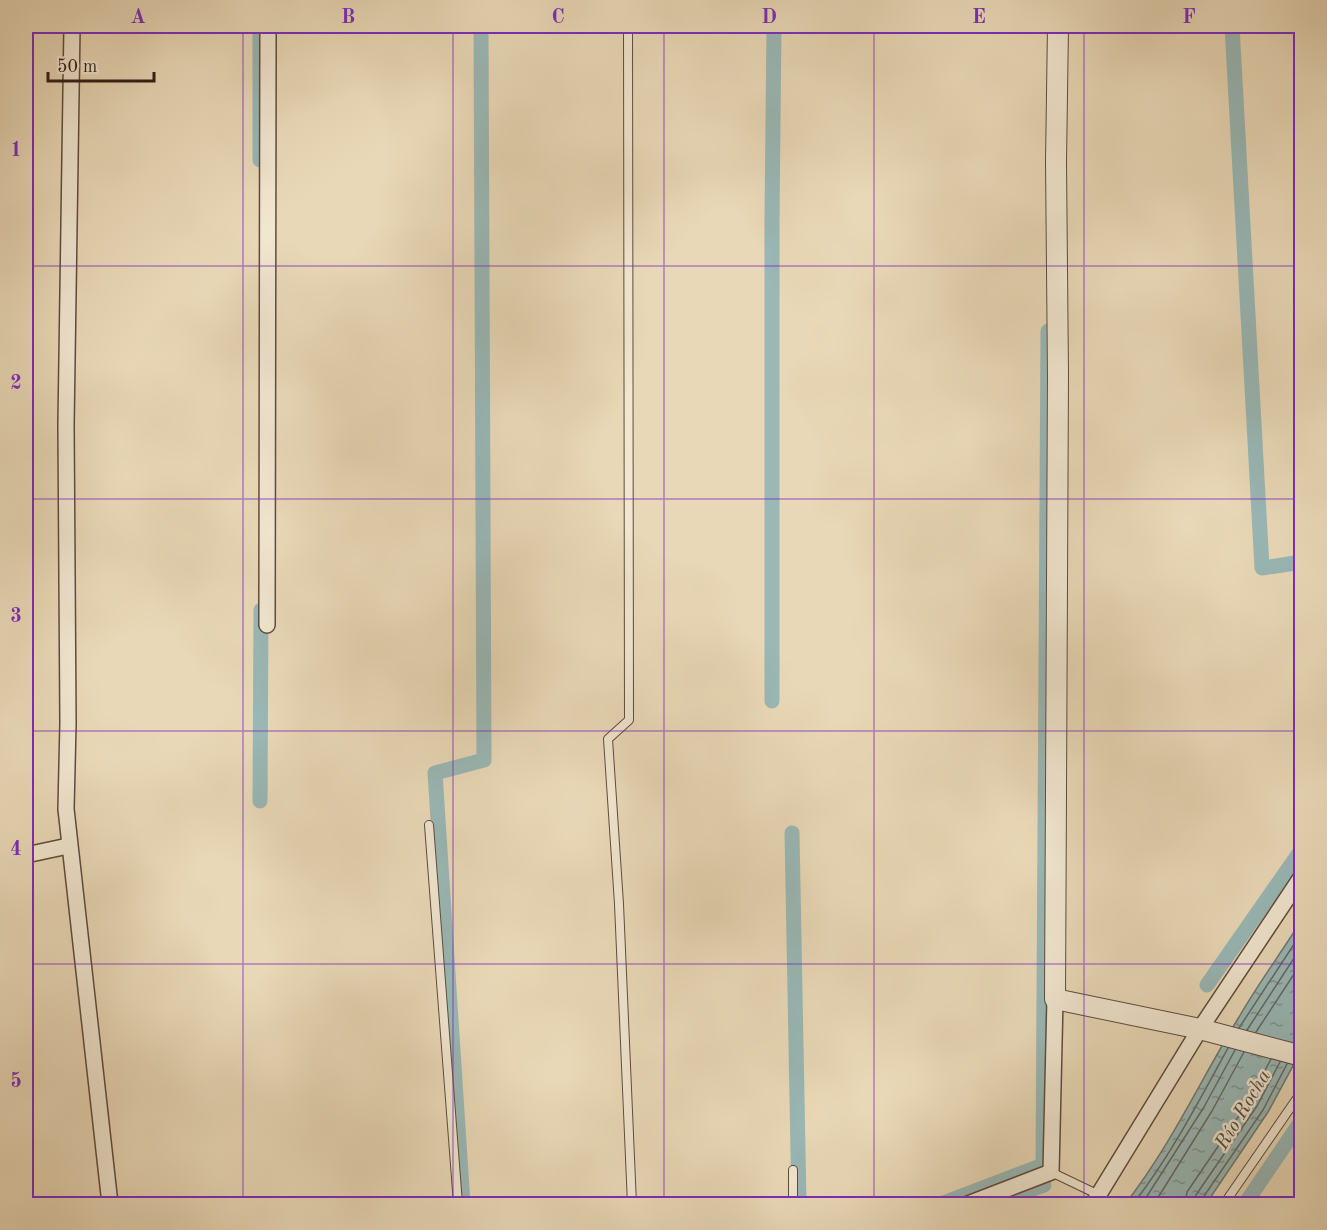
<svg xmlns="http://www.w3.org/2000/svg" width="1327" height="1230" font-family="'Old Standard TT',serif">
	<style>
		.water { fill: url(#water-ripples); stroke: #6f7a76; stroke-width: 1.5 }
		.lines { fill: none; stroke-linecap: round; stroke-linejoin: round }
		.shore { stroke: #646a66; stroke-width: 1.5 }
		.canal { stroke: #99b8b6; stroke-width: 15 }
		.service-casing { stroke: #5e4c3e; stroke-width: 10 }
		.minor-casing { stroke: #5e4c3e; stroke-width: 18 }
		.tertiary-casing { stroke: #5e4c3e; stroke-width: 22 }
		.service { stroke: #f1e6d0; stroke-width: 8 }
		.minor { stroke: #f1e6d0; stroke-width: 15 }
		.tertiary { stroke: #f1e6d0; stroke-width: 20 }
		.grid { fill: none; stroke: #7b2cbf; stroke-width: 1.5; stroke-opacity: 0.55 }
		.labels { text-anchor: middle; stroke-width: 5; stroke-linejoin: round; paint-order: stroke }
		.water-label { font-size: 20px; font-style: italic; fill: #504c45; stroke: #f1e6d0 }
		.neatline { fill: none; stroke: #7b2cbf; stroke-width: 2 }
		.grid-label { font-size: 20px; text-anchor: middle; font-weight: bold; fill: #7b2cbf }
	</style>
	<defs>
		<pattern id="water-ripples" width="26" height="14" patternUnits="userSpaceOnUse" patternTransform="scale(1.5)"><rect width="26" height="14" fill="#99b8b6"/><path d="M2 4q2-2 4 0t4 0M15 11q2-2 4 0t4 0" fill="none" stroke="#7d9593"/></pattern>
	</defs>
	<rect width="100%" height="100%" fill="#e9d8b7"/>
	<filter id="stains"><feTurbulence type="fractalNoise" baseFrequency=".00333" numOctaves="4"/><feColorMatrix values="0 0 0 0 .2 0 0 0 0 .09 0 0 0 0 .02 0 0 0 .5 -.17"/></filter>
	<radialGradient id="worn" r=".72"><stop offset=".6" stop-color="#630" stop-opacity="0"/><stop offset="1" stop-color="#630" stop-opacity=".3"/></radialGradient>
	<path class="water" d="M1301,921V1051L1268,1112L1206,1204H1125C1170,1147 1201,1079 1239,1017C1258,984 1281,953 1301,921Z"/>
	<g class="lines">
		<g class="shore">
			<path d="M1239,1028L1302,932"/>
			<path d="M1247,1030L1302,946"/>
			<path d="M1256,1032L1302,962"/>
			<path d="M1133,1204C1170,1157 1199,1101 1228,1048"/>
			<path d="M1142,1204L1204,1107L1235,1050"/>
			<path d="M1154,1204L1212,1111L1244,1052"/>
			<path d="M1185,1204L1187,1192L1249,1101L1271,1059"/>
			<path d="M1194,1204L1196,1195L1257,1106L1280,1062"/>
			<path d="M1201,1204L1202,1199L1263,1110L1287,1064"/>
		</g>
		<g class="canal">
			<path d="M260,26V160"/>
			<path d="M1232,26L1262,568L1302,562"/>
			<path d="M772,701V218L774,26"/>
			<path d="M260,801L261,610"/>
			<path d="M792,833L799,1204"/>
			<path d="M1207,985L1302,849"/>
			<path d="M463,1204L435,773L484,760L481,26"/>
			<path d="M941,1204L1043,1165L1048,331"/>
			<path d="M992,1204L1044,1185"/>
			<path d="M1245,1204L1302,1120"/>
		</g>
		<g class="service-casing">
			<g id="service">
				<path d="M628,26L629,720L608,739L619,904L632,1204"/>
				<path d="M429,825L458,1204"/>
				<path d="M793,1170V1204"/>
				<path d="M1051,1172L1099,1195"/>
				<path d="M1224,1204L1302,1091"/>
			</g>
		</g>
		<g class="minor-casing">
			<g id="minor">
				<path d="M72,26L66,425L68,723L66,809L110,1204"/>
				<path d="M267,625L268,26"/>
				<path d="M26,855L68,846"/>
				<path d="M968,1204L1051,1172L1055,999"/>
				<path d="M1093,1204L1200,1029L1302,876"/>
			</g>
		</g>
		<g class="tertiary-casing">
			<path id="tertiary" d="M1058,26L1056,162L1058,375L1055,999L1200,1029L1302,1056"/>
		</g>
		<use href="#service" class="service"/>
		<use href="#minor" class="minor"/>
		<use href="#tertiary" class="tertiary"/>
	</g>
	<path class="grid" d="M243,26V1204M453,26V1204M664,26V1204M874,26V1204M1084,26V1204M26,266H1302M26,499H1302M26,731H1302M26,964H1302"/>
	<g class="labels">
		<g class="water-label">
			<text transform="translate(1242 1109) rotate(-59)" y="7">Río Rocha</text>
		</g>
	</g>
	<rect width="1327" height="1230" fill="none" stroke="#e9d8b7" stroke-width="66"/>
	<path d="M48 72v9h106v-9" fill="none" stroke="#301d15" stroke-width="3"/>
	<text x="57" y="72" font-size="18" fill="#301d15" stroke="#f1e6d0" stroke-width="4.5" paint-order="stroke">50 m</text>
	<rect x="33" y="33" width="1261" height="1164" class="neatline"/>
	<g class="grid-label">
		<text x="138" y="23">A</text>
		<text x="348" y="23">B</text>
		<text x="558" y="23">C</text>
		<text x="769" y="23">D</text>
		<text x="979" y="23">E</text>
		<text x="1189" y="23">F</text>
		<text x="16" y="156">1</text>
		<text x="16" y="389">2</text>
		<text x="16" y="622">3</text>
		<text x="16" y="855">4</text>
		<text x="16" y="1087">5</text>
	</g>
	<rect width="100%" height="100%" filter="url(#stains)"/>
	<rect width="100%" height="100%" fill="url(#worn)"/>
</svg>
